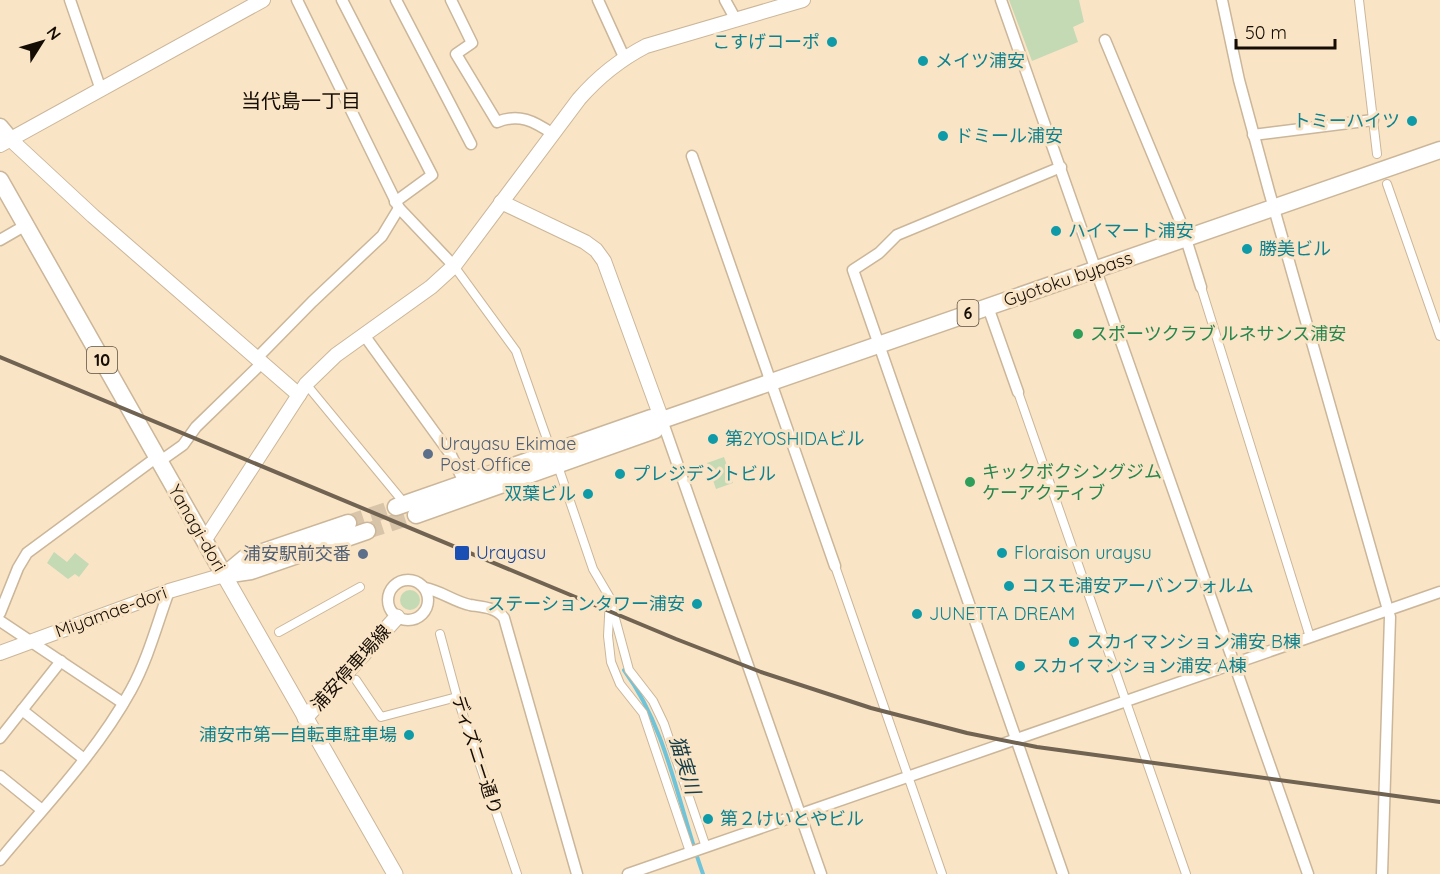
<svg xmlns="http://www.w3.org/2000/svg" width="1440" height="874" font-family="Quicksand,'Noto Sans JP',sans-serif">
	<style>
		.green { fill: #c3dab4 }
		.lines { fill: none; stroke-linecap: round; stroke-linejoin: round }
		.stream { stroke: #6fc4da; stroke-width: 4 }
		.primary-tunnel { stroke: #d8c4a9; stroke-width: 16; stroke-dasharray: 16 8; stroke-linecap: butt }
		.pedestrian-casing { stroke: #cbb699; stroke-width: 10 }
		.minor-casing { stroke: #cbb699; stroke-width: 13 }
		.tertiary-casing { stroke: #cbb699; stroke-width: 16 }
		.secondary-casing { stroke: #cbb699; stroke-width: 17 }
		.primary-casing { stroke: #cbb699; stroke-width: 19 }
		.pedestrian { stroke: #fff; stroke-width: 8 }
		.minor { stroke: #fff; stroke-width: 10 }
		.tertiary { stroke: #fff; stroke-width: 14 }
		.secondary { stroke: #fff; stroke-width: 15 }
		.primary { stroke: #fff; stroke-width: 16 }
		.rail { stroke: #716352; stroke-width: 4 }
		.culture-dot { fill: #0f9aa8; stroke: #fae4c6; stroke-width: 2 }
		.leisure-dot { fill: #2e9e5b; stroke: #fae4c6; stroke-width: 2 }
		.service-dot { fill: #5c6f8a; stroke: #fae4c6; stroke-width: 2 }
		.transit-dot { fill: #1a4fb4; stroke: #fae4c6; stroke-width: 2 }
		.labels { text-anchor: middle; stroke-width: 6; stroke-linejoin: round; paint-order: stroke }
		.shield { fill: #fae4c6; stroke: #5a4e3e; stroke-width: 1.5 }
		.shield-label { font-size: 16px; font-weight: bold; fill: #150d04 }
		.culture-label { font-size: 18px; fill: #0d838f; stroke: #fae4c6; text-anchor: start }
		.street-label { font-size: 18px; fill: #150d04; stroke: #fae4c6 }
		.leisure-label { font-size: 18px; fill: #27864d; stroke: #fae4c6; text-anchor: start }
		.service-label { font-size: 18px; fill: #4e5e75; stroke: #fae4c6; text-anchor: start }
		.transit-label { font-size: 18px; fill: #164399; stroke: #fae4c6; text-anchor: start }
		.neighbourhood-label { font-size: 20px; fill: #150d04; stroke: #fae4c6 }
		.water-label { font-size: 20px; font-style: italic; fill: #163e48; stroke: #fae4c6 }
	</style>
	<rect width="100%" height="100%" fill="#fae4c6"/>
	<g class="green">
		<path d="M1009,0H1079L1084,22L1073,27L1078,42L1032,61Z"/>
		<path d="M724,457L733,483L716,489L707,463Z"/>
		<path d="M54,552L67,562L75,553L89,564L79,577L75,574L68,579L47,563Z"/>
		<circle cx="410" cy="600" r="10"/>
	</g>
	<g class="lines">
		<path class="stream" d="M624,670C668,730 678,805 703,874"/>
		<g class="primary-tunnel">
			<path d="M348,523L396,507"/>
			<path d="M367,531L416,515"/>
		</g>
		<g class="pedestrian-casing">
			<g id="pedestrian">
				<path d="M1359,0L1377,154"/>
				<path d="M1387,184L1440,336"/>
				<path d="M454,266L516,351L548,442"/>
				<path d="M1201,287L1310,637"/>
				<path d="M306,384L405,504"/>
				<path d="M1018,392L1186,874"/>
				<path d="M560,472L593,569L610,598L608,636L611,662L620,684L643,713L690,852"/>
				<path d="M835,566L942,874"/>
				<path d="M612,607L629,670L653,701L664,724L706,847"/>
				<path d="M279,632L360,587"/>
				<path d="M440,634L457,697L517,874"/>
				<path d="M356,680L381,717L457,697"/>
			</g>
		</g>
		<g class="minor-casing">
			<g id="minor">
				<path d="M70,0L101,90"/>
				<path d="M297,0L399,208L454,266"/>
				<path d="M342,0L432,175L395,202"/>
				<path d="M396,0L471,144"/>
				<path d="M451,0L472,43L456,54L497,122C519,113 534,121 553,134"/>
				<path d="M598,0L624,57"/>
				<path d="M725,0L736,20"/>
				<path d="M1001,0L1308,874"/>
				<path d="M1222,0L1239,80L1269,191L1390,617L1382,874"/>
				<path d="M1105,40L1181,223L1201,287"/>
				<path d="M1253,135L1373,120"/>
				<path d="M692,156L835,566"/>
				<path d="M1061,167L897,235L879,253L853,270L1063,874"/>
				<path d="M0,240L26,225"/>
				<path d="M988,307L1018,392"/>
				<path d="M364,335L451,455L464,482"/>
				<path d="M258,357L312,302L382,236L399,208"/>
				<path d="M662,420L821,874"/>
				<path d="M159,462L183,445L196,427L263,362"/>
				<circle cx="408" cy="600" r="20"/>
				<path d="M425,588C441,591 455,602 470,605C482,607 496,607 504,618L577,874"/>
				<path d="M0,613L18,568L27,553L157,457"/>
				<path d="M0,621L123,703"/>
				<path d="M22,710L84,759"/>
				<path d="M0,738L61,661"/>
				<path d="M0,776L42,810"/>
				<path d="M0,860C45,806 97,752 131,690C148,659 157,624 169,591"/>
				<path d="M628,874L1440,592"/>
			</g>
		</g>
		<g class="tertiary-casing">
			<g id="tertiary">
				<path d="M10,139L93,216L299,395"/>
				<path d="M0,145L263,0"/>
				<path d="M501,202L585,242L596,250L604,261L662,420"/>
				<path d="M204,541L306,384L336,355L431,287L454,266L579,99C599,76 619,60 646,46L803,0"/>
				<path d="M0,653L169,591L224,575"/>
			</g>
		</g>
		<g class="secondary-casing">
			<g id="secondary">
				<path d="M224,575L395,874"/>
				<path d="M305,718L397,617"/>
			</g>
		</g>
		<g class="primary-casing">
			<g id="primary">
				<path d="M0,127L10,139"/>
				<path d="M0,180L224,575"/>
				<path d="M396,507L651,418L662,420L1440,150"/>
				<path d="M416,515L655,430L662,420"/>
				<path d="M227,573L245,558L348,523"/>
				<path d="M224,575L251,571L367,531"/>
			</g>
		</g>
		<use href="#pedestrian" class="pedestrian"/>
		<use href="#minor" class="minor"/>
		<use href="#tertiary" class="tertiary"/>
		<use href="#secondary" class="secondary"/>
		<use href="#primary" class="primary"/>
		<path class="rail" d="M0,357L676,639L761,672L871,708L967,733L1037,747L1440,802"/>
	</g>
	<g class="culture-dot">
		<circle cx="832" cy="42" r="6"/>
		<circle cx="923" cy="61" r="6"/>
		<circle cx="1412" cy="121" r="6"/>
		<circle cx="943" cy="136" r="6"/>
		<circle cx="1056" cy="231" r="6"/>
		<circle cx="1247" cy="249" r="6"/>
		<circle cx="713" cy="439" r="6"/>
		<circle cx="620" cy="474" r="6"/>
		<circle cx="588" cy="494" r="6"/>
		<circle cx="1002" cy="553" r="6"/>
		<circle cx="1009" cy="586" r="6"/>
		<circle cx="697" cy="604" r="6"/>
		<circle cx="917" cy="614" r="6"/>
		<circle cx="1074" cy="642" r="6"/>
		<circle cx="1020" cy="666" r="6"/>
		<circle cx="409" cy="735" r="6"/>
		<circle cx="708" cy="819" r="6"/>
	</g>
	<g class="leisure-dot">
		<circle cx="1078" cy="334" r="6"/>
		<circle cx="970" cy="482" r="6"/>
	</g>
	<g class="service-dot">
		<circle cx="428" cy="454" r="6"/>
		<circle cx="363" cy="554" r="6"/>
	</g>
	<rect class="transit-dot" x="454" y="545" width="16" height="16" rx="3"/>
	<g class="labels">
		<g class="shield">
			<rect x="957.5" y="300" width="21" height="26" rx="4.5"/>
			<rect x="87" y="347" width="30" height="26" rx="4.5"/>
		</g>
		<g class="shield-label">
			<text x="968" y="319">6</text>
			<text x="102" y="366">10</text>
		</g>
		<g class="culture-label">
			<text x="820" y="48" text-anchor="end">こすげコーポ</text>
			<text x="935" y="67">メイツ浦安</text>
			<text x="1400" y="127" text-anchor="end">トミーハイツ</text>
			<text x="955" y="142">ドミール浦安</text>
			<text x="1068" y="237">ハイマート浦安</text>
			<text x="1259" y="255">勝美ビル</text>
			<text x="725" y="445">第2YOSHIDAビル</text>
			<text x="632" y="480">プレジデントビル</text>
			<text x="576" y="500" text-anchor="end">双葉ビル</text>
			<text x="1014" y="559">Floraison uraysu</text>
			<text x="1021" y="592">コスモ浦安アーバンフォルム</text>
			<text x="685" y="610" text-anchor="end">ステーションタワー浦安</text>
			<text x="929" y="620">JUNETTA DREAM</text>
			<text x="1086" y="648">スカイマンション浦安 B棟</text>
			<text x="1032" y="672">スカイマンション浦安 A棟</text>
			<text x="397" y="741" text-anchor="end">浦安市第一自転車駐車場</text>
			<text x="720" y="825">第２けいとやビル</text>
		</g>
		<g class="street-label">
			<text transform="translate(1068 279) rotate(-19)" y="6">Gyotoku bypass</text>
			<text transform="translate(197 528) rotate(60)" y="6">Yanagi-dori</text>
			<text transform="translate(111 612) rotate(-20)" y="6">Miyamae-dori</text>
			<text transform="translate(351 668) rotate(-48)" y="6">浦安停車場線</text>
			<text transform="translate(477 755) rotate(72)" y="6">ディズニー通り</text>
		</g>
		<g class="leisure-label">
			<text x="1090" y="340">スポーツクラブ ルネサンス浦安</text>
			<text x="982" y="478">キックボクシングジム<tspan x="982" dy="21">ケーアクティブ</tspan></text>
		</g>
		<g class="service-label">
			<text x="440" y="450">Urayasu Ekimae<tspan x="440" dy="21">Post Office</tspan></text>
			<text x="351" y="560" text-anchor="end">浦安駅前交番</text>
		</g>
		<g class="transit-label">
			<text x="476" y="559">Urayasu</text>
		</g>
		<g class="neighbourhood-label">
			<text x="301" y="108">当代島一丁目</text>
		</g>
		<g class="water-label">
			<text transform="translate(685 765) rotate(73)" y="7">猫実川</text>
		</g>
	</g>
	<g transform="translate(42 42) rotate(53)" stroke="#fae4c6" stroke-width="4.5" paint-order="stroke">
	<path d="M0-4.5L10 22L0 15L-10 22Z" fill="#150d04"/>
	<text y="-9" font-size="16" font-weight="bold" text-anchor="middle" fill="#150d04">N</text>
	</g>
	<path d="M1236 39v9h99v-9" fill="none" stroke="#150d04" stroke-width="3"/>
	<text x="1245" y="39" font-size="18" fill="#150d04" stroke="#fae4c6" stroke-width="4.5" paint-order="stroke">50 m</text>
</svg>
